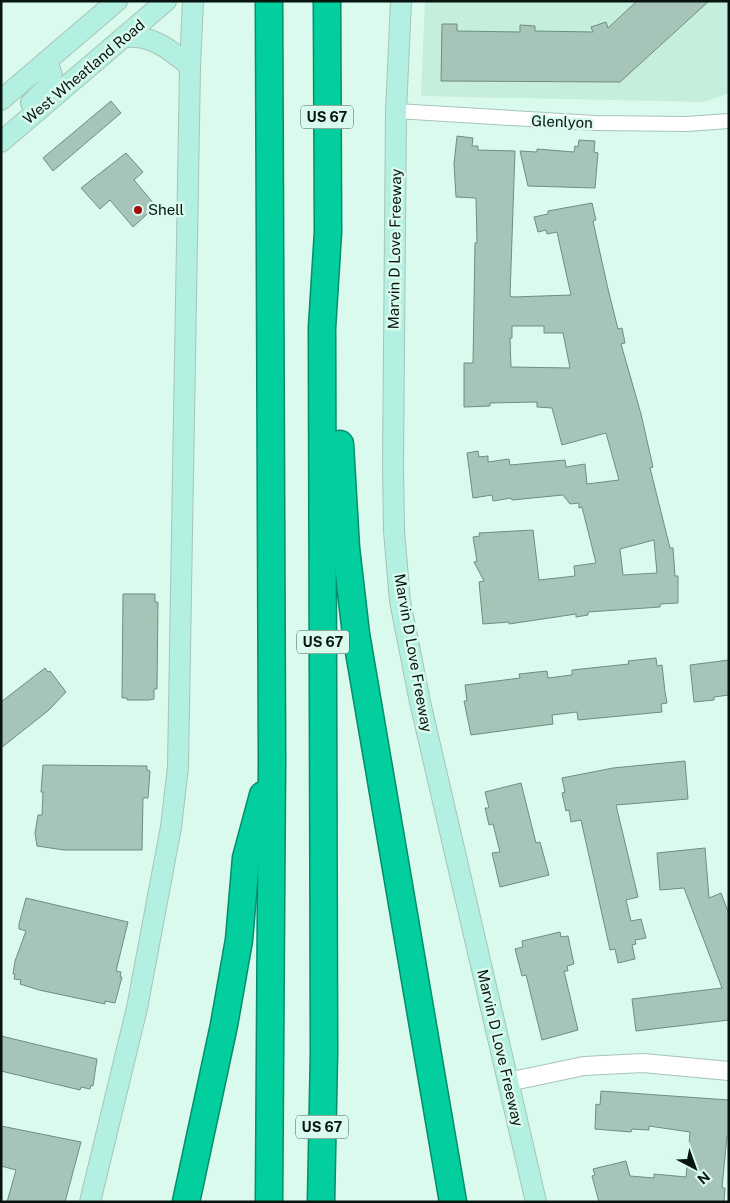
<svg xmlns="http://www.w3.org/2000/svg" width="730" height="1203" font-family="'Public Sans',sans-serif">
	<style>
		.built { fill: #c5eedd }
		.building { fill: #a6c5b8; stroke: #6f8d81; fill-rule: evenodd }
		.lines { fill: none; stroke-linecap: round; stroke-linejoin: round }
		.minor-casing { stroke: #a5c5b8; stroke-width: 16 }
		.tertiary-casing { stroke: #a5c5b8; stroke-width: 20 }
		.secondary-casing { stroke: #a5c5b8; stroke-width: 22 }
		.motorway-casing { stroke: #058d6c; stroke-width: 29 }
		.minor { stroke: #fff; stroke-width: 14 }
		.tertiary { stroke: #fff; stroke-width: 18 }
		.secondary { stroke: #b3f0e2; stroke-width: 20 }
		.motorway { stroke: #03ce9d; stroke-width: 26 }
		.poi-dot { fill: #a30b0b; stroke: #d9faec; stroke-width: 2 }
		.labels { text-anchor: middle; stroke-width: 5; stroke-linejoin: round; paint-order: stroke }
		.shield { fill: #d9faec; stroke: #475952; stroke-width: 1 }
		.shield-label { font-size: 14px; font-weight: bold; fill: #081410 }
		.street-label { font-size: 15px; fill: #081410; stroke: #d9faec }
		.poi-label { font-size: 15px; fill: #081410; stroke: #d9faec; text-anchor: start }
	</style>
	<rect width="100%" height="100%" fill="#d9faec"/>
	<path class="built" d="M425,1H729V93L704,102L421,96Z"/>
	<g class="building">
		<path d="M637,1H709L620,82L441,81L442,24H457V31L520,32V25L535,26V31L593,32L591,27L606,22L608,28Z"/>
		<path d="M111,101L121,113L53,171L43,158Z"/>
		<path d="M457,136L473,138L472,146H478V150L515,151L510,296L513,297L571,295L557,232L547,234L546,230L538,232L534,217L548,214V211L592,203L596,220L593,221L608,289L618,329L622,328L625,343L621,344L641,414L653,467L650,468L670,548H673L675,576H678V603L660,604V607L588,612V615L576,617V614L509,624V622L483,624L479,582L484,581L474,562L477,561L473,537L480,536L479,533L533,530L539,580L575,576L574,566L596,563L582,507L579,508V503L570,504L563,495L512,500L511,498L493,501L492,495L473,498L467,453L478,451L479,457L488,456V462L509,459L510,465L565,460L566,467L585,464L587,484L619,480L606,433L562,445L552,408L537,407V402L490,403V406L464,407V363H473L475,243H477L476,198L456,197L454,164ZM512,326H544V333H563L570,368L511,367L510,338H512ZM654,540L657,573L623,575L620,549Z"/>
		<path d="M579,140L595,141L594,152L598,153L595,188L528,186L520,151L537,152V149L574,152L575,146L578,147Z"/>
		<path d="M126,153L143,172L134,180L156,206L133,227L110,200L100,209L81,188Z"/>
		<path d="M123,594H155V602H158L157,689H154V699L149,700H127V698H122Z"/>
		<path d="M656,658L657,666L662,665L665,692L667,703L661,704L662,712L578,720L577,712L552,715L553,724L471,735L464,701H467L465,685L520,678L519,674L547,671L548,678L572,675V670L629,664L628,661Z"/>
		<path d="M729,660V695L714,697V700L694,702L690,665Z"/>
		<path d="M45,668L48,672L50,671L66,692L49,710L1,748V702Z"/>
		<path d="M685,761L688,799L616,805L638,897L626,900L631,921L641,919L646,938L635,940L636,944L632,945L635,959L618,963L615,949L610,950L608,941L581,820L571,822L569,810L566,811L562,793L565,792L562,778L613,768Z"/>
		<path d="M43,765L147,766V770L150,771L148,798H143L142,850H64L37,846L35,833L38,815H42L43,792H41Z"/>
		<path d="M521,783L536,843L540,842L549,875L500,887L492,853L500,852L493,824L489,825L485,808H489L485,792Z"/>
		<path d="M705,848L709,898L721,893L729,914V1020L636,1031L632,999L722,988L684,888L660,890L657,853Z"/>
		<path d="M26,898L128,922L116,971L121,972L120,977H122L115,1003L105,1001V1004L39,990L20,984L21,980L14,979L15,974H13L15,961L26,931L19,929V924Z"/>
		<path d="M560,932L561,937L568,936L574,964L567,966L568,971H564L578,1030L542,1040L526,975L522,976L515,949L523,947L522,941Z"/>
		<path d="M1,1036L97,1059L93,1086L91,1085L90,1089L81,1087L80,1090L1,1071Z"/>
		<path d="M601,1091L729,1100V1137L727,1136L722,1188H725L724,1202H599L592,1176L595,1175L593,1169L626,1161L630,1176L654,1178V1174L686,1177L690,1132L649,1126V1130L632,1129L631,1132L595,1129L596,1104L600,1105Z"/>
		<path d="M1,1126L81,1142L65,1202H7L16,1170L1,1166Z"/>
	</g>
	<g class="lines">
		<g class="minor-casing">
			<path id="minor" d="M396,111L595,123L687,124L729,121"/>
		</g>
		<g class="tertiary-casing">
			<path id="tertiary" d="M508,1082L584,1066L643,1063L729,1071"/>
		</g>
		<g class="secondary-casing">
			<g id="secondary">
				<path d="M401,1L396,111L393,466L394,531L400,601L420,702L536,1202"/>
				<path d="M126,37C153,35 170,50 190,66"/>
				<path d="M1,100L117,1"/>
				<path d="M31,103L47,87L52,75L47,61"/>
				<path d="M1,142L166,1"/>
				<path d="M90,1202L137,1008L171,827L178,767L190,66L193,1"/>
			</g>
		</g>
		<g class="motorway-casing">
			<g id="motorway">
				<path d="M269,1L272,760L269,1202"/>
				<path d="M340,444L346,548L356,634L453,1202"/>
				<path d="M186,1202L224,1025L239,940L246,858L263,795"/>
				<path d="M321,1202L324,1052L322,328L328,232L327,1"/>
			</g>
		</g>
		<use href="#minor" class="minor"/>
		<use href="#tertiary" class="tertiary"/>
		<use href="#secondary" class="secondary"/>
		<use href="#motorway" class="motorway"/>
	</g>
	<circle class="poi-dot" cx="138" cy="210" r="5"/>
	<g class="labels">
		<g class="shield">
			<rect x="301" y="105.5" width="52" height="23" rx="4"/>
			<rect x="297" y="630.5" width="52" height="23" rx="4"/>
			<rect x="296" y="1115.5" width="52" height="23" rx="4"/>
		</g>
		<g class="shield-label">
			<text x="327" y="122">US 67</text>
			<text x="323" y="647">US 67</text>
			<text x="322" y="1132">US 67</text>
		</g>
		<g class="street-label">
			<text transform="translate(84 72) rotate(-40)" y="5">West Wheatland Road</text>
			<text transform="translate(562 122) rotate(2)" y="5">Glenlyon</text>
			<text transform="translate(395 249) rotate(-89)" y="5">Marvin D Love Freeway</text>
			<text transform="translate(413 653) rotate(80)" y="5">Marvin D Love Freeway</text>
			<text transform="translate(500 1048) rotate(77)" y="5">Marvin D Love Freeway</text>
		</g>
		<g class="poi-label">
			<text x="148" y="215">Shell</text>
		</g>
	</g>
	<rect width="730" height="1203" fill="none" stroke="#081410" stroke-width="5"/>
	<g transform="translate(695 1168) rotate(139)" stroke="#d9faec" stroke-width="4" paint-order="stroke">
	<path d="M0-4L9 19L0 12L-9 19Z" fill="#081410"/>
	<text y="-8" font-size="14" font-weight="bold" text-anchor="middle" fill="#081410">N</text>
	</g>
</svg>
